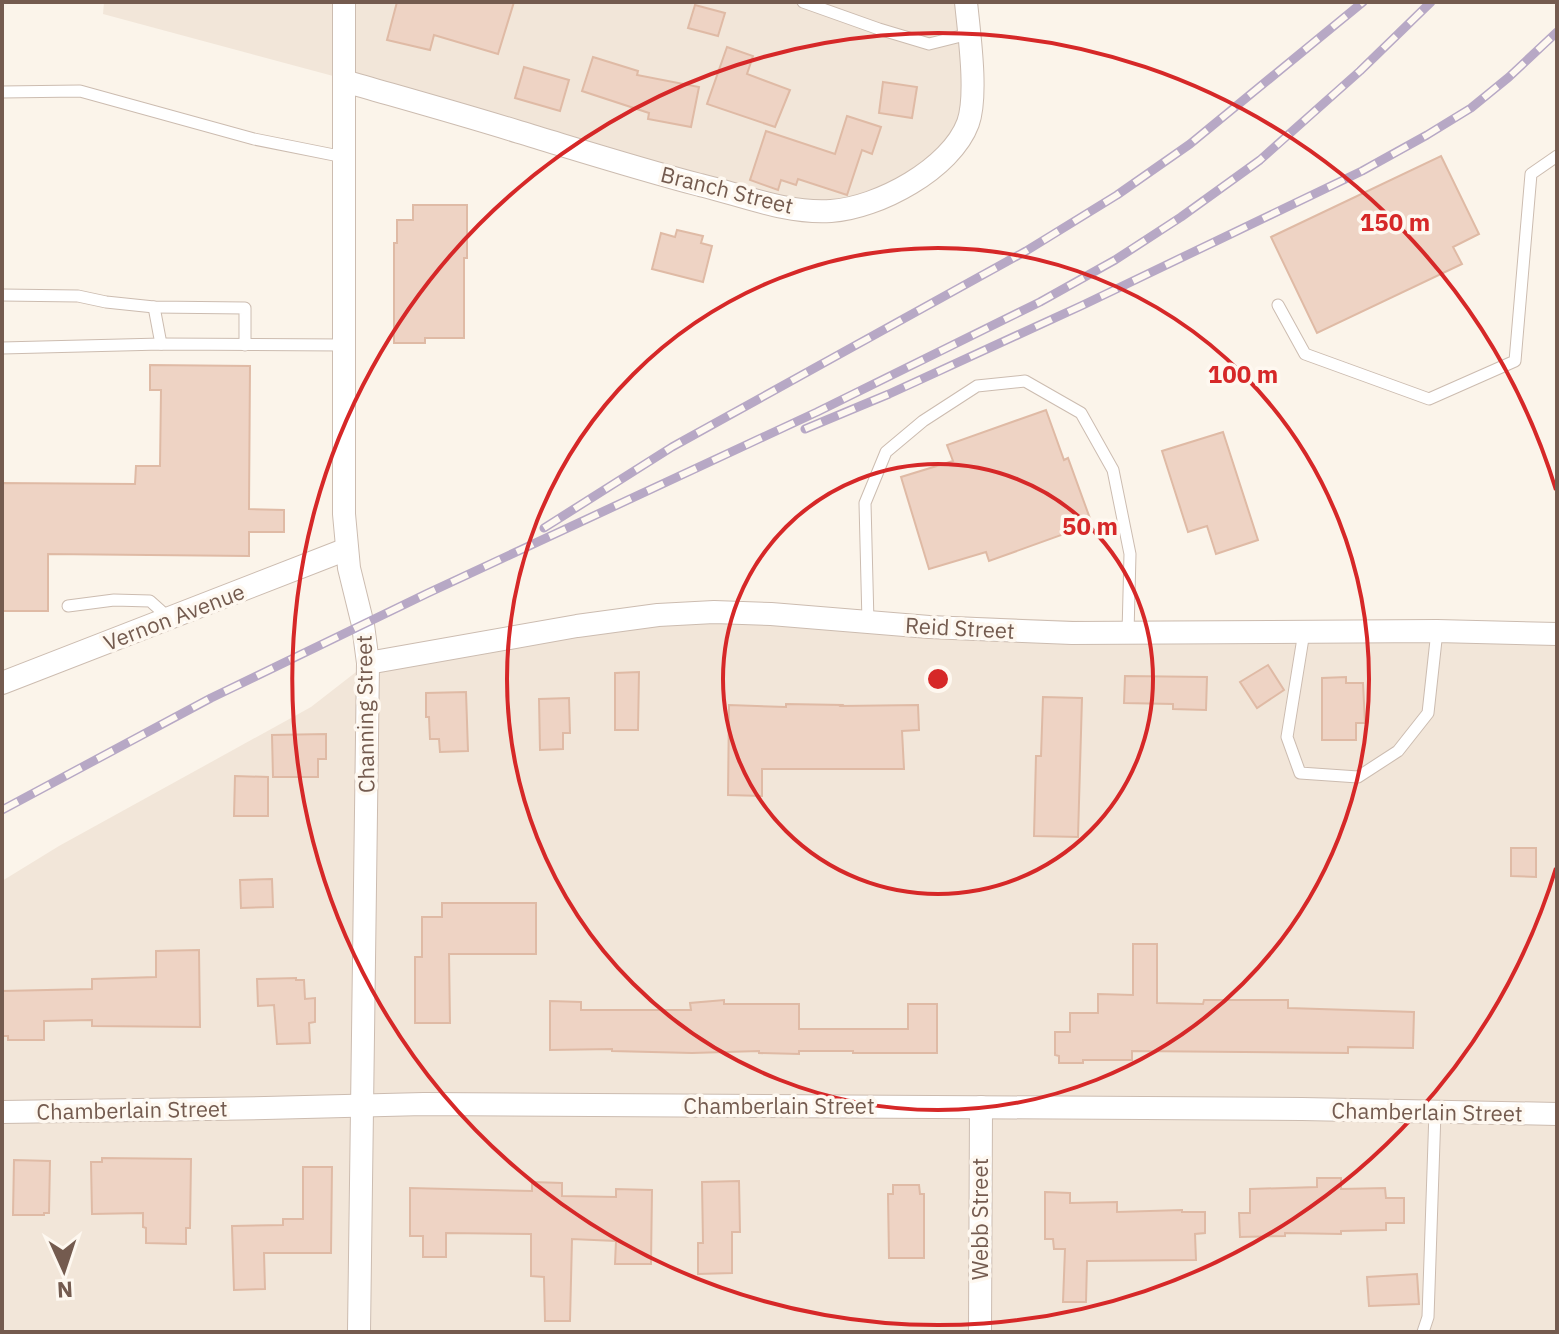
<svg xmlns="http://www.w3.org/2000/svg" width="1559" height="1334" font-family="'IBM Plex Sans',sans-serif">
	<style>
		.residential { fill: #f2e6d9 }
		.building { fill: #eed3c4; stroke: #dfbaa5; stroke-width: 2 }
		.lines { fill: none; stroke-linecap: round; stroke-linejoin: round }
		.lane-casing { stroke: #ccbcb0; stroke-width: 13 }
		.street-casing { stroke: #ccbcb0; stroke-width: 24 }
		.lane { stroke: #fff; stroke-width: 11 }
		.street { stroke: #fff; stroke-width: 22 }
		.rail-casing { stroke: #b7a8c5; stroke-width: 9 }
		.rail { stroke: #fef8f0; stroke-width: 6; stroke-dasharray: 18; stroke-linecap: butt }
		.ring { fill: none; stroke: #d62828; stroke-width: 4 }
		.labels { text-anchor: middle; stroke-width: 7; stroke-linejoin: round; paint-order: stroke }
		.street-label { font-size: 22px; fill: #745b4f; stroke: #fef8f0 }
		.centre { fill: #d62828; stroke: #fef8f0; stroke-width: 4 }
		.ring-label { font-size: 24px; text-anchor: middle; font-weight: bold; fill: #d62828; stroke: #fef8f0; stroke-width: 7; stroke-linejoin: round; paint-order: stroke }
	</style>
	<rect width="100%" height="100%" fill="#fbf4ea"/>
	<g class="residential">
		<path d="M104,2H959L963,81L962,108L952,134L922,166L880,192L831,203L783,197L103,14Z"/>
		<path d="M636,610L920,615L1086,621L1329,620L1557,623V1332H2V881L59,846L311,707L383,651Z"/>
	</g>
	<g class="building">
		<path d="M397,2H514L498,54L434,35L430,50L387,40Z"/>
		<path d="M695,5L725,13L718,36L688,28Z"/>
		<path d="M727,47L753,56L747,74L790,90L775,127L707,104Z"/>
		<path d="M593,57L638,71L637,75L699,87L691,127L648,119L649,113L582,91Z"/>
		<path d="M524,67L569,80L560,111L515,98Z"/>
		<path d="M883,82L917,87L912,118L879,113Z"/>
		<path d="M847,116L881,127L872,154L862,150L847,195L798,179L796,185L781,180L778,190L750,180L766,131L835,154Z"/>
		<path d="M1441,156L1479,234L1453,247L1462,264L1317,333L1271,237Z"/>
		<path d="M413,205H467V258H464V338H425V343H394V243H397V220H413Z"/>
		<path d="M677,230L703,236L701,243L712,246L703,282L652,269L661,233L675,237Z"/>
		<path d="M150,365L250,366L249,509L284,510V532H249V556L48,554V611H2V483L135,484L136,466H160L161,390H150Z"/>
		<path d="M1046,410L1064,460L1068,458L1092,524L989,561L986,552L929,569L901,477L953,461L947,445Z"/>
		<path d="M1223,432L1258,540L1216,554L1207,526L1188,532L1162,451Z"/>
		<path d="M1268,665L1284,690L1257,708L1240,682Z"/>
		<path d="M639,672L638,730H615V673Z"/>
		<path d="M1125,676L1207,677L1206,710L1173,709V704L1124,703Z"/>
		<path d="M1346,677V683H1363L1365,723H1356V740H1322V678Z"/>
		<path d="M466,692L468,751L440,752L439,739H430L429,717H426V693Z"/>
		<path d="M1043,697L1082,698L1078,837L1034,836L1036,756H1041Z"/>
		<path d="M569,698L570,733H563V749L540,750L539,699Z"/>
		<path d="M786,704L842,705L841,706L918,705L919,730L902,731L904,769H762V796L728,795L729,705L786,707Z"/>
		<path d="M326,734V759H318V777H273L272,735Z"/>
		<path d="M235,776L268,777V816H234Z"/>
		<path d="M1511,848H1536V877L1511,876Z"/>
		<path d="M272,879L273,907L241,908L240,880Z"/>
		<path d="M442,903H536V954H449L450,1023H415V957H422V917H442Z"/>
		<path d="M1133,944H1157V1003L1203,1004L1204,1000H1288V1008L1414,1012L1413,1048L1348,1047V1053L1132,1051V1060H1083V1063H1059V1056L1055,1055V1032H1070V1013H1098V994L1133,995Z"/>
		<path d="M199,950L200,1027L92,1026V1020L44,1021V1040H8V1036H2V991L92,989V979L156,977V951Z"/>
		<path d="M296,978V980H304L305,999L315,998V1022L309,1023L310,1043L277,1044L274,1005L258,1006L257,979Z"/>
		<path d="M724,1000V1004H799V1029H908V1004H937V1053H853V1051H799V1054L759,1053V1051L692,1053L612,1051V1049L550,1050V1001L581,1002V1010H691L690,1003Z"/>
		<path d="M102,1158L191,1159L190,1228H186V1244L146,1243V1228L143,1227V1213L92,1214L91,1162H102Z"/>
		<path d="M14,1160L50,1161L49,1213H44V1215H13Z"/>
		<path d="M303,1167H332L331,1253H264L265,1289L234,1290L232,1226L283,1225V1219H303Z"/>
		<path d="M1317,1178H1341V1189L1385,1188L1386,1198H1404V1223H1386V1230L1341,1231V1234L1285,1233V1236L1240,1237L1239,1213H1250V1189L1317,1187Z"/>
		<path d="M739,1181L740,1232H732V1273L698,1274V1243H703L702,1182Z"/>
		<path d="M532,1182L562,1183V1196L616,1197V1189L652,1190L651,1264H615L616,1241L572,1239L570,1321H545L544,1277L531,1276V1234L446,1233V1257H423V1236H410V1188L532,1191Z"/>
		<path d="M893,1185H919L920,1194H924V1258H889L888,1194H893Z"/>
		<path d="M1045,1192L1070,1193V1203L1117,1202V1212L1182,1210V1212H1205V1233L1195,1234L1196,1260L1087,1261L1086,1302H1063L1065,1249H1054L1053,1239H1045Z"/>
		<path d="M1417,1274L1419,1304L1369,1306L1367,1277Z"/>
	</g>
	<g class="lines">
		<g class="lane-casing">
			<g id="lane">
				<path d="M803,2L879,29L929,44L969,34"/>
				<path d="M2,92L80,91L254,139L344,157"/>
				<path d="M2,295L78,296L106,302L154,307L245,308V345"/>
				<path d="M1278,305L1305,354L1429,399L1515,361L1531,174L1557,156"/>
				<path d="M154,307L161,344"/>
				<path d="M2,348L161,344L344,345"/>
				<path d="M68,606L114,600L150,601L169,618"/>
				<path d="M868,622L865,503L886,452L923,421L977,386L1025,381L1081,413L1113,470L1130,554L1128,633"/>
				<path d="M1304,632L1287,737L1300,773L1358,777L1398,751L1428,713L1437,631"/>
				<path d="M1423,1332L1428,1317L1435,1112"/>
			</g>
		</g>
		<g class="street-casing">
			<g id="street">
				<path d="M344,2V514L349,568L363,625L368,663L359,1332"/>
				<path d="M344,81C403,98 461,114 519,132C579,150 639,169 700,185C742,195 787,214 831,211C878,208 951,169 968,123C978,95 969,33 966,2"/>
				<path d="M368,663L577,626L658,615L714,612L771,614L929,627L1072,633L1437,631L1557,634"/>
				<path d="M2,683L347,549"/>
				<path d="M2,1112L265,1108L424,1104L1302,1109L1557,1114"/>
				<path d="M980,1332L981,1107"/>
			</g>
		</g>
		<use href="#lane" class="lane"/>
		<use href="#street" class="street"/>
		<g class="rail-casing">
			<g id="rail">
				<path d="M805,429L889,394L1083,305L1362,171L1427,135L1471,108L1509,77L1557,32"/>
				<path d="M544,528L672,447L1026,251L1117,195L1190,144L1363,2"/>
				<path d="M2,810L211,698L428,593L817,412L1040,302L1115,260L1181,217L1260,160L1360,71L1431,2"/>
			</g>
		</g>
		<use href="#rail" class="rail"/>
	</g>
	<g class="ring">
		<circle cx="938" cy="679" r="215"/>
		<circle cx="938" cy="679" r="431"/>
		<path d="M1556 868A646 646 0 1 1 1556 490"/>
	</g>
	<g class="labels">
		<g class="street-label">
			<text transform="translate(727 190) rotate(14)" y="8">Branch Street</text>
			<text transform="translate(174 617) rotate(-21)" y="8">Vernon Avenue</text>
			<text transform="translate(960 628) rotate(3)" y="8">Reid Street</text>
			<text transform="translate(365 714) rotate(-91)" y="8">Channing Street</text>
			<text x="779" y="1114">Chamberlain Street</text>
			<text transform="translate(132 1110) rotate(-1)" y="8">Chamberlain Street</text>
			<text transform="translate(1427 1112) rotate(1)" y="8">Chamberlain Street</text>
			<text transform="translate(980 1219) rotate(-90)" y="8">Webb Street</text>
		</g>
	</g>
	<circle cx="938" cy="679" r="12" class="centre"/>
	<g class="ring-label">
		<text x="1395" y="231">150 m</text>
		<text x="1243" y="383">100 m</text>
		<text x="1090" y="535">50 m</text>
	</g>
	<rect width="1559" height="1334" fill="none" stroke="#745b4f" stroke-width="8"/>
	<g transform="translate(64 1270) rotate(177)" stroke="#fef8f0" stroke-width="6" paint-order="stroke">
	<path d="M0-6L14 30L0 20L-14 30Z" fill="#745b4f"/>
	<text y="-12" font-size="22" font-weight="bold" text-anchor="middle" fill="#745b4f">N</text>
	</g>
</svg>
